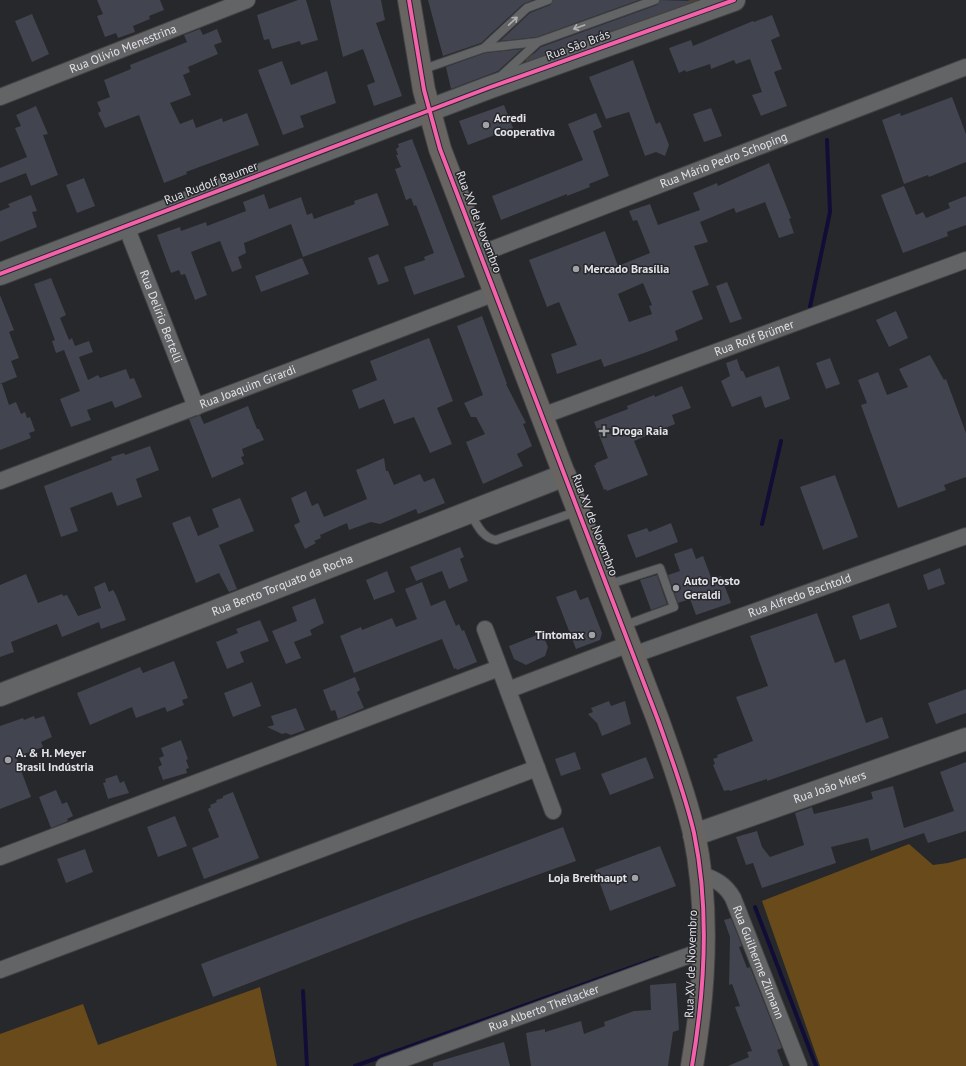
<svg xmlns="http://www.w3.org/2000/svg" width="966" height="1066" font-family="'PT Sans',sans-serif">
	<style>
		.green { fill: #554024 }
		.forest { fill: #684a1b }
		.lines { fill: none; stroke-linecap: round; stroke-linejoin: round }
		.stream { stroke: #110d37; stroke-width: 4 }
		.building { fill: #42444f; fill-rule: evenodd }
		.lane-casing { stroke: #434345; stroke-width: 10 }
		.street-casing { stroke: #434345; stroke-width: 18 }
		.secondary-casing { stroke: #434345; stroke-width: 24 }
		.primary-casing { stroke: #434345; stroke-width: 24 }
		.lane { stroke: #636466; stroke-width: 8 }
		.street { stroke: #636466; stroke-width: 16 }
		.secondary { stroke: #636466; stroke-width: 22 }
		.primary { stroke: #686462; stroke-width: 22 }
		.cycleway-casing { stroke: #26272c; stroke-width: 6 }
		.cycleway { stroke: #f560ab; stroke-width: 4 }
		.oneway { stroke: #b0b0b3 }
		.poi-dot { fill: #a1a2a5; stroke: #26272c; stroke-width: 1.5 }
		.labels { text-anchor: middle; stroke-width: 3; stroke-linejoin: round; paint-order: stroke }
		.street-label { font-size: 12px; fill: #e3e3e7; stroke: #26272c }
		.poi-label { font-size: 12px; font-weight: bold; fill: #e3e3e7; stroke: #26272c; text-anchor: start }
	</style>
	<rect width="100%" height="100%" fill="#27282b"/>
	<path class="green" d="M690,0H700L526,62V59L533,54L548,51Z"/>
	<g class="forest">
		<path d="M909,844L933,865L948,863L966,858V1066H820L762,901Z"/>
		<path d="M260,987L277,1066H0V1034L83,1004L98,1045Z"/>
	</g>
	<g class="lines">
		<g class="stream">
			<path d="M810,307L830,212L827,140"/>
			<path d="M762,524L781,441"/>
			<path d="M755,907L816,1066"/>
			<path d="M303,991L307,1066"/>
			<path d="M355,1066L658,958"/>
		</g>
	</g>
	<g class="building">
		<path d="M97,0H160L164,10L149,16L150,19L133,26L135,32L118,38L116,33L105,37L97,16L103,14Z"/>
		<path d="M298,0H306L318,40L301,45L300,41L272,49L269,39L264,40L257,15Z"/>
		<path d="M330,0H381L385,20L376,23L402,96L374,106L367,85L375,82L363,49L343,57Z"/>
		<path d="M428,0H533L523,4L481,43L443,56Z"/>
		<path d="M553,0H639L537,37L500,41L530,13L550,5Z"/>
		<path d="M660,0L695,1L525,62L541,47L657,5Z"/>
		<path d="M32,14L49,54L32,62L15,21Z"/>
		<path d="M772,15L780,36L771,40L782,69L774,72L787,106L761,116L752,95L762,92L750,59L736,64L734,60L711,69L710,64L686,72L685,70L679,73L669,48L691,40L693,46L753,21L754,22Z"/>
		<path d="M200,29L203,35L217,29L222,42L214,45L218,54L188,67L190,72L183,75L191,95L170,103L180,124L193,119L196,128L222,118L223,122L247,113L259,145L186,172L187,174L164,183L139,115L105,128L98,113L101,111L97,102L110,97L104,80L131,69L130,65L187,42L184,35Z"/>
		<path d="M522,49L498,71L451,89L446,67L485,53Z"/>
		<path d="M633,60L656,124L660,122L669,145L665,156L656,152L645,156L629,112L606,119L589,77Z"/>
		<path d="M282,61L291,85L327,71L336,103L300,116L304,127L283,135L258,70Z"/>
		<path d="M952,97L966,134V162L929,177L928,175L904,184L882,120L900,113L901,116Z"/>
		<path d="M504,105L513,128L468,145L459,121Z"/>
		<path d="M36,106L48,134L43,135L58,175L31,186L26,173L0,183V168L27,157L15,128L21,126L16,115Z"/>
		<path d="M711,108L722,136L704,142L693,114Z"/>
		<path d="M596,113L602,127L593,131L609,176L589,184L590,187L567,196V194L501,220L492,196L583,160L568,124Z"/>
		<path d="M412,139L465,277L414,295L404,267L425,260L424,257L434,253L416,205L414,206L411,198L406,200L395,169L401,167L396,155H398L396,149L399,147L398,144Z"/>
		<path d="M769,163L791,218L789,219L794,233L779,238L765,202L736,213L734,208L700,222L708,242L694,246L709,285L692,291L703,319L675,331L678,340L647,352L604,367L601,359L557,374L551,354L577,345L559,302L547,307L529,260L605,231L618,266L650,253L637,220L633,221L629,211L650,204L658,225L700,210L693,193L717,183L718,186ZM643,283L652,305L649,306L652,314L629,322L618,294Z"/>
		<path d="M84,178L95,206L77,213L66,185Z"/>
		<path d="M904,186L916,215L923,212L926,218L950,208L948,203L966,196V225L947,232L948,236L903,253L881,195Z"/>
		<path d="M377,193L389,225L303,257L291,224L244,243L246,253L238,257L242,268L232,272L220,241L191,252L207,295L195,300L185,274L181,275L179,270L171,273L157,235L180,227L181,231L206,222L207,226L246,211L243,202L264,194L269,209L301,197L307,215L312,213L314,219L355,204L354,201Z"/>
		<path d="M31,195L37,211L32,212L37,227L0,242V211L10,207L8,204Z"/>
		<path d="M378,254L389,281L378,285L368,258Z"/>
		<path d="M302,258L309,274L261,292L255,276Z"/>
		<path d="M51,278L66,315L60,318L69,340L72,338L75,346L89,341L93,352L79,357L88,380L98,375L100,378L126,369L130,379L134,378L142,397L115,408L112,401L87,410L91,420L71,427L60,399L80,391L64,350L56,353L52,341L55,340L34,284Z"/>
		<path d="M727,282L742,319L730,323L716,286Z"/>
		<path d="M0,295L14,330L9,332L19,358L11,361L17,377L0,384Z"/>
		<path d="M896,311L908,338L889,347L876,320Z"/>
		<path d="M482,316L507,384H506L526,423L523,424L532,446L517,454L523,466L483,484L466,442L485,434L476,417H471L464,403L483,395L457,326Z"/>
		<path d="M429,338L453,401L437,408L452,444L430,453L414,417L394,424L384,399L359,409L352,390L377,380L370,361Z"/>
		<path d="M930,355L944,380L946,379L966,433V477L944,485L946,490L898,508L861,405L867,403L858,380L878,372L887,395L908,387L899,369Z"/>
		<path d="M830,358L840,384L826,389L816,363Z"/>
		<path d="M737,359L741,371H743L746,378L779,366L790,399L765,408L761,396L732,407L721,381L730,376L726,363Z"/>
		<path d="M0,384H2L9,405L16,402L21,414L25,412L27,418L30,417L35,431L29,433L31,438L0,450Z"/>
		<path d="M682,386L691,408L672,415L675,424L634,441L648,475L607,491L606,489L604,490L594,465H596V463L608,458L594,422L628,409L627,406L654,395L655,397Z"/>
		<path d="M248,406L257,429H259L264,440L242,449L244,456L241,457L244,464L212,478L189,419L200,415L204,424Z"/>
		<path d="M150,446L159,470L136,479L142,497L117,506L112,492L70,508L78,531L61,537L44,486L112,460L111,457L124,453L125,455Z"/>
		<path d="M384,458L386,471H388L394,485L420,474L424,482L434,478L445,503L418,514L416,509L380,524L371,522L349,530L347,523L320,535L321,538L314,541L316,543L305,549L294,525L300,522L291,498L306,491L312,506L318,503L324,517L367,499L356,470Z"/>
		<path d="M835,475L858,537L823,550L800,487Z"/>
		<path d="M240,498L254,531L219,545L237,589L229,592L219,573L196,583L172,523L190,516L198,536L219,527L212,509Z"/>
		<path d="M671,523L678,542L636,558L627,535L647,528L649,532Z"/>
		<path d="M460,547L464,557L460,559L468,581L449,589L442,571L416,581L410,567Z"/>
		<path d="M692,548L696,559L703,556L712,580L721,576L731,603L696,615L690,599L678,603L668,575L680,571L674,554Z"/>
		<path d="M940,568L945,584L928,590L923,575Z"/>
		<path d="M387,571L395,592L374,600L366,580Z"/>
		<path d="M26,574L38,603L62,594L63,596L67,595L78,616L101,608L94,587L105,582L109,592L113,590L116,595L126,620L101,629L99,622L62,637L57,624L11,642L14,652L0,657V585Z"/>
		<path d="M657,575L667,604L651,610L640,580Z"/>
		<path d="M422,582L431,606L445,600L456,626L459,624L462,631L464,630L477,662L457,670L456,668L454,669L442,639L354,673L340,636L361,627L362,630L392,618L396,627L417,619L405,589Z"/>
		<path d="M576,590L580,600L588,597L602,633L600,640L576,649L556,597Z"/>
		<path d="M315,598L324,623L310,630L312,635L294,642L301,658L286,664L272,631L297,621L292,607Z"/>
		<path d="M889,603L897,627L860,640L852,616Z"/>
		<path d="M817,613L835,663L845,659L866,723L882,717L889,738L767,781V779L730,791L729,790L724,791L713,765L715,764L713,759L718,757L717,755L753,741L736,697L768,686L750,636Z"/>
		<path d="M260,620L269,641L240,652L244,662L227,669L216,642L238,633L236,629Z"/>
		<path d="M542,633L548,647L545,656L526,665L514,659L509,646Z"/>
		<path d="M174,661L188,698L182,700L184,705L167,712L165,707L136,718L132,707L90,725L77,693L140,667L143,673Z"/>
		<path d="M355,677L360,690L357,692L364,708L338,719L335,710L331,711L323,690Z"/>
		<path d="M252,682L261,706L233,717L224,693Z"/>
		<path d="M966,689V713L936,724L928,703Z"/>
		<path d="M609,701L611,706L625,701L631,724L602,736L597,723L588,714L593,712L591,708Z"/>
		<path d="M296,708L305,730L291,735L286,733L282,734L267,727L274,725L271,716Z"/>
		<path d="M34,716L35,719L44,716L52,737L41,742L43,747L16,757L31,797L0,809V726L23,718L24,720Z"/>
		<path d="M181,740L188,759L186,760L189,768L186,769L187,773L163,780L158,767L162,765L159,758L164,756L161,748Z"/>
		<path d="M575,752L581,769L561,776L555,759Z"/>
		<path d="M646,757L654,778L610,795L601,774Z"/>
		<path d="M966,762V831L928,843L924,833L871,851L868,838L831,847L836,863L762,888L753,863L746,865L736,837L757,831L762,847L770,857L804,845L795,813L812,807L814,814L843,807L873,799L871,792L893,786L904,828L954,811L940,772Z"/>
		<path d="M117,775L120,783L124,781L129,793L108,799L103,783L106,782L105,779Z"/>
		<path d="M56,790L62,804L67,802L73,816L67,819L68,821L51,828L39,797Z"/>
		<path d="M233,792L259,858L204,879L192,848L219,837L208,809L211,807L210,805L217,802L216,800L223,798V796Z"/>
		<path d="M175,816L187,846L158,857L147,827Z"/>
		<path d="M563,827L576,861L407,922L213,997L201,964Z"/>
		<path d="M660,846L676,886L610,911L595,870Z"/>
		<path d="M85,849L93,872L66,883L57,859Z"/>
		<path d="M731,918L742,946L739,947L747,968L750,967L782,1048L777,1050L783,1066H728L749,1057L747,1052L752,1051L735,1007L740,1006L732,984L729,985L730,937L724,920Z"/>
		<path d="M676,983L679,1030L673,1032L668,1066H531L526,1033L545,1029V1032L581,1021L584,1034L605,1026L604,1022L634,1011L651,1010L650,985Z"/>
		<path d="M504,1042L510,1066H433V1063Z"/>
	</g>
	<g class="lines">
		<g class="lane-casing">
			<g id="lane">
				<path d="M484,48L527,8L548,0"/>
				<path d="M421,70L484,48L538,42L655,0"/>
				<path d="M502,75L538,42"/>
				<path d="M470,513C477,524 482,538 496,540L578,511"/>
				<path d="M607,585L660,568L674,607L623,626"/>
			</g>
		</g>
		<g class="street-casing">
			<g id="street">
				<path id="s1" d="M0,97L247,0"/>
				<path id="s2" d="M126,226L196,407"/>
				<path id="s3" d="M480,254L966,67"/>
				<path id="s4" d="M542,416L966,260"/>
				<path id="s5" d="M0,481L495,293"/>
				<path d="M485,629L553,811"/>
				<path id="s6" d="M633,655L966,536"/>
				<path d="M508,690L629,644"/>
				<path d="M0,857L499,668"/>
				<path id="s7" d="M701,874C716,880 725,884 733,898L799,1066"/>
				<path d="M0,970L537,768"/>
				<path id="s8" d="M384,1066L704,950"/>
			</g>
		</g>
		<g class="secondary-casing">
			<g id="secondary">
				<path d="M0,274L488,88L734,0"/>
				<path id="s9" d="M0,695L565,475"/>
				<path id="s10" d="M694,835L966,739"/>
			</g>
		</g>
		<g class="primary-casing">
			<path id="primary" d="M409,0L424,90L440,149L658,720C671,757 685,794 694,833C710,910 705,989 692,1066"/>
		</g>
		<use href="#lane" class="lane"/>
		<use href="#street" class="street"/>
		<use href="#secondary" class="secondary"/>
		<use href="#primary" class="primary"/>
		<g class="cycleway-casing">
			<g id="cycleway">
				<path d="M409,0L424,90L440,149L658,720C671,757 685,794 694,833C710,910 705,989 692,1066"/>
				<path d="M0,274L488,88L734,0"/>
			</g>
		</g>
		<use href="#cycleway" class="cycleway"/>
	</g>
	<defs><path id="oneway-shaft" d="M-6 0H5M1.5-3L5.5 0L1.5 3" fill="none" stroke-width="1.6" stroke-linecap="round" stroke-linejoin="round"/></defs>
	<g class="oneway">
		<use href="#oneway-shaft" transform="translate(513 21) rotate(-43)"/>
		<use href="#oneway-shaft" transform="translate(579 27) rotate(160)"/>
	</g>
	<g class="poi-dot">
		<circle cx="486" cy="125" r="4"/>
		<circle cx="576" cy="269" r="4"/>
		<path d="M602 425h4v4h4v4h-4v4h-4v-4h-4v-4h4z"/>
		<circle cx="676" cy="588" r="4"/>
		<circle cx="592" cy="635" r="4"/>
		<circle cx="8" cy="760" r="4"/>
		<circle cx="635" cy="878" r="4"/>
	</g>
	<g class="labels">
		<g class="street-label">
			<text transform="translate(578 45) rotate(-20)" y="4">Rua São Brás</text>
			<text dy="4" stroke="none"><textPath href="#s1" startOffset="132">Rua Olívio Menestrina</textPath></text>
			<text dy="4" stroke="none"><textPath href="#s3" startOffset="261">Rua Mário Pedro Schoping</textPath></text>
			<text transform="translate(211 183) rotate(-21)" y="4">Rua Rudolf Baumer</text>
			<text transform="translate(479 222) rotate(69)" y="4">Rua XV de Novembro</text>
			<text dy="4" stroke="none"><textPath href="#s2" startOffset="97">Rua Delírio Bertelli</textPath></text>
			<text dy="4" stroke="none"><textPath href="#s4" startOffset="226">Rua Rolf Brümer</textPath></text>
			<text dy="4" stroke="none"><textPath href="#s5" startOffset="265">Rua Joaquim Girardi</textPath></text>
			<text transform="translate(595 525) rotate(69)" y="4">Rua XV de Novembro</text>
			<text dy="4" stroke="none"><textPath href="#s9" startOffset="303">Rua Bento Torquato da Rocha</textPath></text>
			<text dy="4" stroke="none"><textPath href="#s6" startOffset="177">Rua Alfredo Bachtold</textPath></text>
			<text dy="4" stroke="none"><textPath href="#s10" startOffset="144">Rua João Miers</textPath></text>
			<text dy="4" stroke="none"><textPath href="#s7" startOffset="110">Rua Guilherme Zilmann</textPath></text>
			<text transform="translate(691 964) rotate(-88)" y="4">Rua XV de Novembro</text>
			<text dy="4" stroke="none"><textPath href="#s8" startOffset="170">Rua Alberto Theilacker</textPath></text>
		</g>
		<g class="poi-label">
			<text x="494" y="122">Acredi<tspan x="494" dy="14">Cooperativa</tspan></text>
			<text x="584" y="273">Mercado Brasília</text>
			<text x="612" y="435">Droga Raia</text>
			<text x="684" y="585">Auto Posto<tspan x="684" dy="14">Geraldi</tspan></text>
			<text x="584" y="639" text-anchor="end">Tintomax</text>
			<text x="16" y="757">A. &amp; H. Meyer<tspan x="16" dy="14">Brasil Indústria</tspan></text>
			<text x="627" y="882" text-anchor="end">Loja Breithaupt</text>
		</g>
	</g>
</svg>
